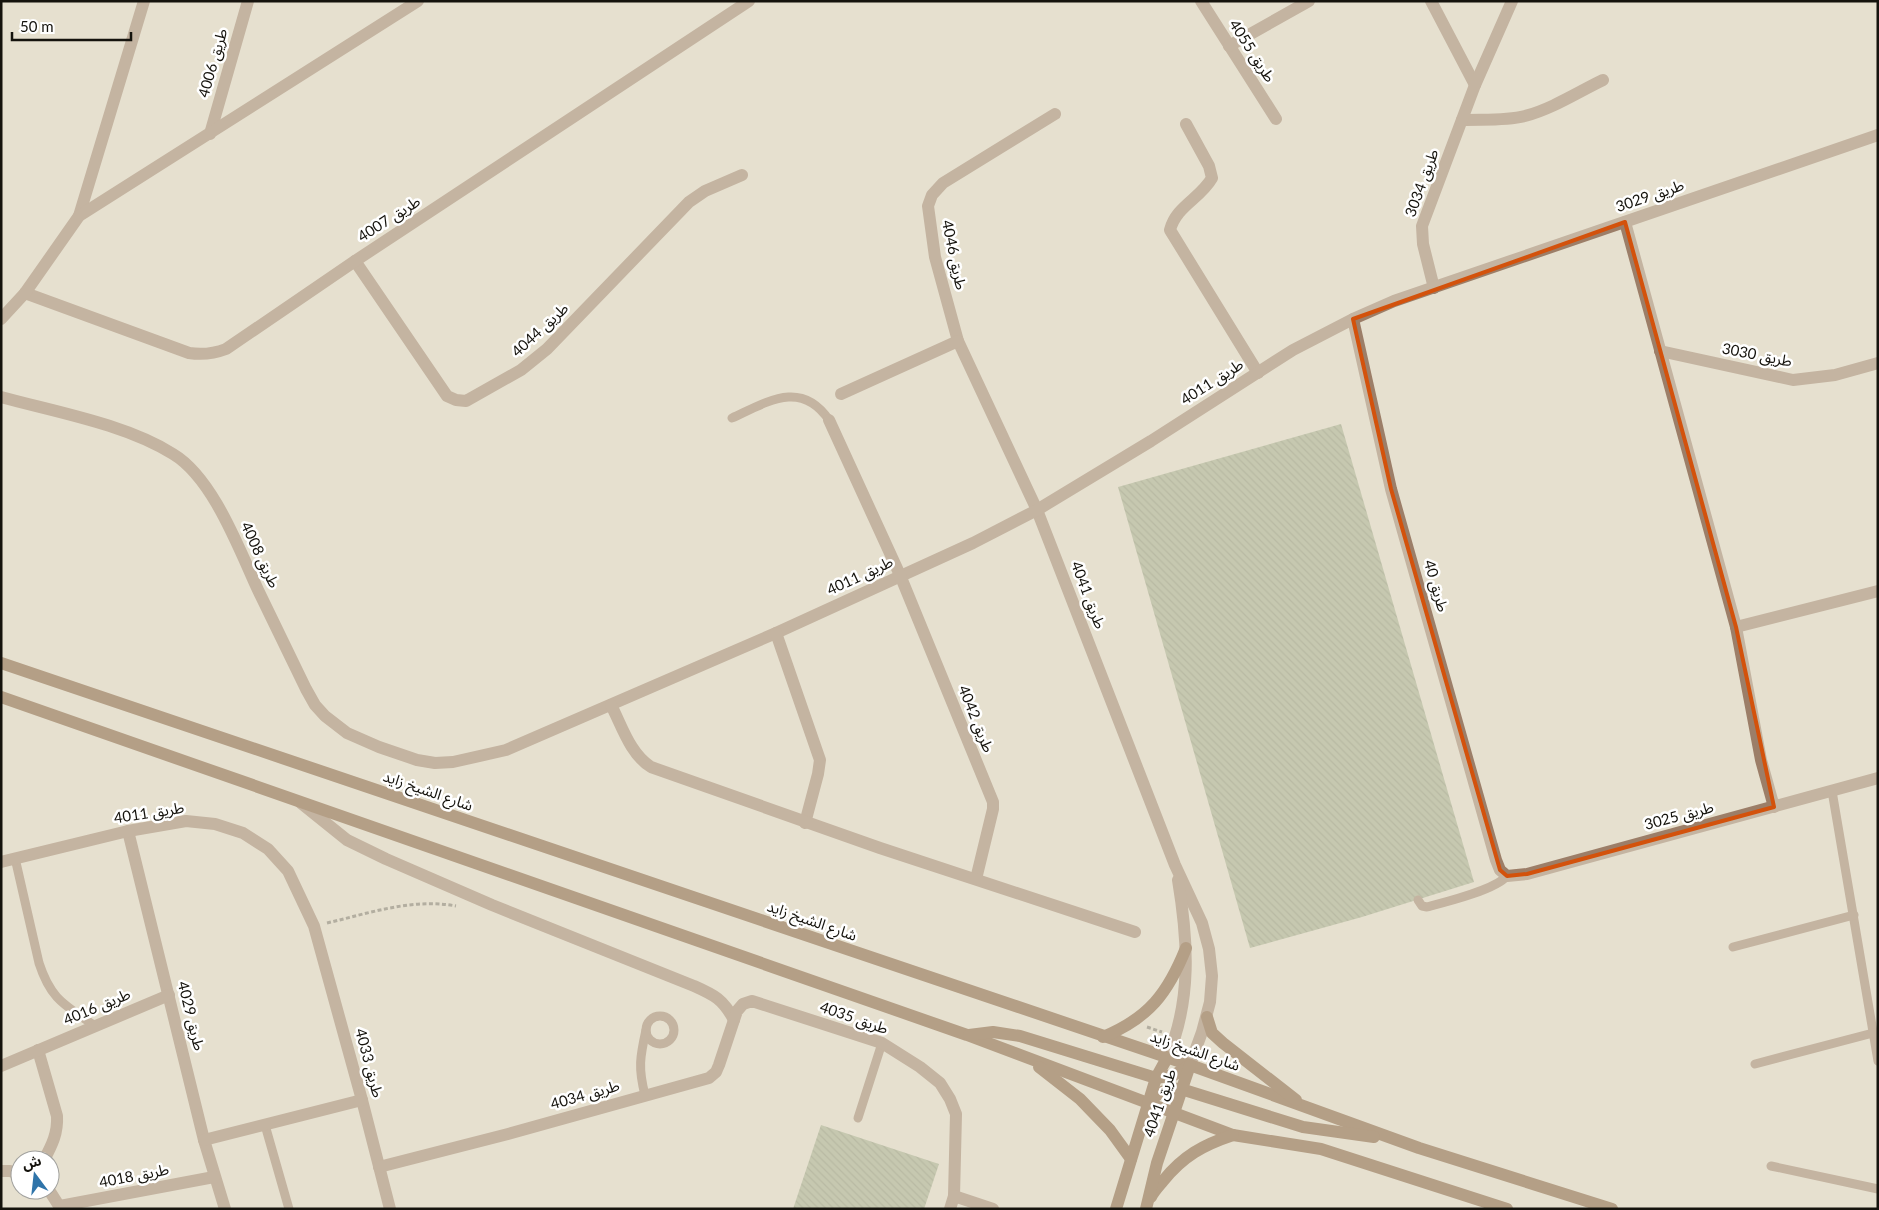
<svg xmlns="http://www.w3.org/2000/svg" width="1879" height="1210" font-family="Lato,'Noto Sans Arabic',sans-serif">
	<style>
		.building { fill: url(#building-back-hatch) }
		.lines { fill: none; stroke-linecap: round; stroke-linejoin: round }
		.path { stroke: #767267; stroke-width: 3; stroke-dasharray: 4 2.5; stroke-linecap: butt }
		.lane { stroke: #9c7e68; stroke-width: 9 }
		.street { stroke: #9c7e68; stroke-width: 12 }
		.secondary { stroke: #79502d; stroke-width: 12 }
		.marked { fill: none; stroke: #d3520c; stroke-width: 4; stroke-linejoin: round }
		.labels { text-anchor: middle; stroke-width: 5; stroke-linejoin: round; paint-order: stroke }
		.street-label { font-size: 15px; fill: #15130d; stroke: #fff }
	</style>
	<defs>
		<pattern id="building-back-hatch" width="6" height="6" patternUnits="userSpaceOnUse" patternTransform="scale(1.25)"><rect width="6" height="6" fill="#a1ac89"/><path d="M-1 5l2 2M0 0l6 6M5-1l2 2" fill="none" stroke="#828b6e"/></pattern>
	</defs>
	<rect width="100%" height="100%" fill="#e6e0cf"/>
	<g class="building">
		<path d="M1341,424L1474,882L1362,917L1250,948L1118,487Z"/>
		<path d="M821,1125L939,1164L924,1209H793Z"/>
	</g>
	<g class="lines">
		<g class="path">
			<path d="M327,923C370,913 412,898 456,906"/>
			<path d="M1147,1027L1162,1032"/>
		</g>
		<g class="lane">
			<path d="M732,418C767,402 801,379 829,420"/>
			<path d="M1832,791L1878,1061"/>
			<path d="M15,858L39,963C51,1000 65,1005 95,1026"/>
			<path d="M1418,900L1422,906L1427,907C1446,902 1495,890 1507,876"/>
			<path d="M1733,947L1854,915"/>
			<circle cx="660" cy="1030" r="14"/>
			<path d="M1755,1064L1873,1033"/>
			<path d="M645,1095C638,1068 640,1057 646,1030"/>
			<path d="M858,1118L882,1043"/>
			<path d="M265,1125L289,1209"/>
			<path d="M1771,1166L1878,1189"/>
		</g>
		<g class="street">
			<path d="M1201,1L1276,119"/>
			<path d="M1431,1L1475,85"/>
			<path d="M1229,46L1309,1"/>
			<path d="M1055,114L943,183L932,195L928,206L935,257L958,341L1037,510L1175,865L1202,923L1209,949L1212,976L1210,1002L1202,1032L1190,1065"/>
			<path d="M1462,120C1483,119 1505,121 1525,116C1552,109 1578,92 1603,80"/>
			<path d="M1186,124L1209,166L1212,178C1200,199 1176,206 1170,230L1258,373"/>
			<path d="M210,134L248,1"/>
			<path d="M79,216L144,1"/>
			<path d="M1625,222L1736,627L1761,760L1774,807"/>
			<path d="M355,261L447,396L456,400L466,401L521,370L547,349L689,202L705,191L742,175"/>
			<path d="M1434,288L1423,244L1422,226L1475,85L1512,1"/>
			<path d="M25,293L189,353C202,355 213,354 226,349L355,261L749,1"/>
			<path d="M1,319L25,293L79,216L418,1"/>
			<path d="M1353,319L1391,489L1496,860L1500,870L1507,876L1527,874L1878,778"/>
			<path d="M1660,351L1793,380L1835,375L1878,363"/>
			<path d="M841,394L958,341"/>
			<path d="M1,397C56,412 125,424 173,454C213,478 239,549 258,590C274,623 290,656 306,689L315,705L325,716L347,733L379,747L417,760L435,763L453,762L506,750L776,633L973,543L1037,510L1151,441L1293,350L1353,319L1394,301L1878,135"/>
			<path d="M829,420L900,575L993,802V809L976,879"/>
			<path d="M1736,627L1878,591"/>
			<path d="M776,633L820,760L818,774L805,823"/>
			<path d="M611,705C622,726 630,754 651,767L880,848L1135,932"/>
			<path d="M301,803L347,840L386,859L492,905L694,986C714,995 723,999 734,1020"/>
			<path d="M128,831L204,1140L225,1209"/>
			<path d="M1,862L128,831L186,821L215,824L243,833L268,849L288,871L314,926L362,1100L390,1209"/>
			<path d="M38,1050L57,1116C58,1133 52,1145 44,1160"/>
			<path d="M1167,1058C1192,1001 1188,940 1178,880"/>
			<path d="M1,1066L169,995"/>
			<path d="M204,1140L362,1100"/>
			<path d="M379,1167L508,1134L709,1078L716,1072L719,1065L737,1011L743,1004L752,1001L882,1043L920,1067L940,1083L950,1099L956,1114L954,1196L950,1209"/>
			<path d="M1,1171H10L20,1174"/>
			<path d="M49,1190L61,1209"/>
			<path d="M954,1196L993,1209"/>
			<path d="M60,1206L214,1177"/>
		</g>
		<g class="secondary">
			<path d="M1,663L1190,1065L1419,1148L1612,1209"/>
			<path d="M1,697L967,1035L1233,1135L1321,1149L1507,1209"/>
			<path d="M1207,1017L1212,1033L1223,1043L1296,1100"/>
			<path d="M969,1035L993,1032L1020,1036L1156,1078L1174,1075L1190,1065"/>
			<path d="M1103,1037C1149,1018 1168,993 1186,948"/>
			<path d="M1039,1067L1080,1099L1110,1130L1131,1159"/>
			<path d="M1148,1103C1158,1093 1167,1087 1181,1089L1303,1127L1374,1137"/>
			<path d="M1151,1197C1154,1191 1159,1186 1163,1181C1183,1156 1203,1145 1233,1135"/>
			<path d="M1116,1209L1156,1078L1167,1058"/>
			<path d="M1146,1209L1157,1163L1190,1065"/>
		</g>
	</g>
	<path d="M0 0H1879V1210H0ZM1625,222L1736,627L1774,807L1527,874L1507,876L1500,870L1391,489L1353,319Z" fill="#e6e0cf" fill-opacity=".55" fill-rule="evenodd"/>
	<path class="marked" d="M1625,222L1736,627L1774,807L1527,874L1507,876L1500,870L1391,489L1353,319Z"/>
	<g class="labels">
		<g class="street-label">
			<text transform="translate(1252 51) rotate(57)" y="5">طريق 4055</text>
			<text transform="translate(213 63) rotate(-74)" y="5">طريق 4006</text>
			<text transform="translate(1422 183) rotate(-70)" y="5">طريق 3034</text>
			<text transform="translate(1650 196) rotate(-19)" y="5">طريق 3029</text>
			<text transform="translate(389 219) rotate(-33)" y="5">طريق 4007</text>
			<text transform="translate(954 255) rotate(78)" y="5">طريق 4046</text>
			<text transform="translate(540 330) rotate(-43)" y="5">طريق 4044</text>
			<text transform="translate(1757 355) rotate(11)" y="5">طريق 3030</text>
			<text transform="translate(1212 382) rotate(-33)" y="5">طريق 4011</text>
			<text transform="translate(260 555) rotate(65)" y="5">طريق 4008</text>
			<text transform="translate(860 576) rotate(-25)" y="5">طريق 4011</text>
			<text transform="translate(1436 586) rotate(74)" y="5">طريق 40</text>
			<text transform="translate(1088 595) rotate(69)" y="5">طريق 4041</text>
			<text transform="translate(976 719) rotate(68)" y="5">طريق 4042</text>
			<text transform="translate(428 791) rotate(19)" y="5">شارع الشيخ زايد</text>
			<text transform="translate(149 813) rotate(-9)" y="5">طريق 4011</text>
			<text transform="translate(1679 816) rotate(-15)" y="5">طريق 3025</text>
			<text transform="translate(812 921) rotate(19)" y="5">شارع الشيخ زايد</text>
			<text transform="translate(97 1007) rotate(-23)" y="5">طريق 4016</text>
			<text transform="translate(191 1016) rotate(76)" y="5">طريق 4029</text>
			<text transform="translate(854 1018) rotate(19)" y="5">طريق 4035</text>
			<text transform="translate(1195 1051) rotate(19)" y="5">شارع الشيخ زايد</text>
			<text transform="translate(369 1063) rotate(75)" y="5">طريق 4033</text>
			<text transform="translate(585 1095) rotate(-16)" y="5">طريق 4034</text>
			<text transform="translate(1160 1103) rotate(-71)" y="5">طريق 4041</text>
			<text transform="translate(134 1176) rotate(-11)" y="5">طريق 4018</text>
		</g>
	</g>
	<rect width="1879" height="1210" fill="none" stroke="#15130d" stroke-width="5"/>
	<g transform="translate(35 1175) rotate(345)"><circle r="24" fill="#ffffff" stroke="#a1a19e"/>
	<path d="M0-4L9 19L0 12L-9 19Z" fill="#2f74a9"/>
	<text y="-8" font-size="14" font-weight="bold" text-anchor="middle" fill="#15130d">ش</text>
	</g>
	<path d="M12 32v8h119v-8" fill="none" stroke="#15130d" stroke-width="2.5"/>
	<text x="20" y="32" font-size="15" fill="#15130d" stroke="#ffffff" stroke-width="4" paint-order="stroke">50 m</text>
</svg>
